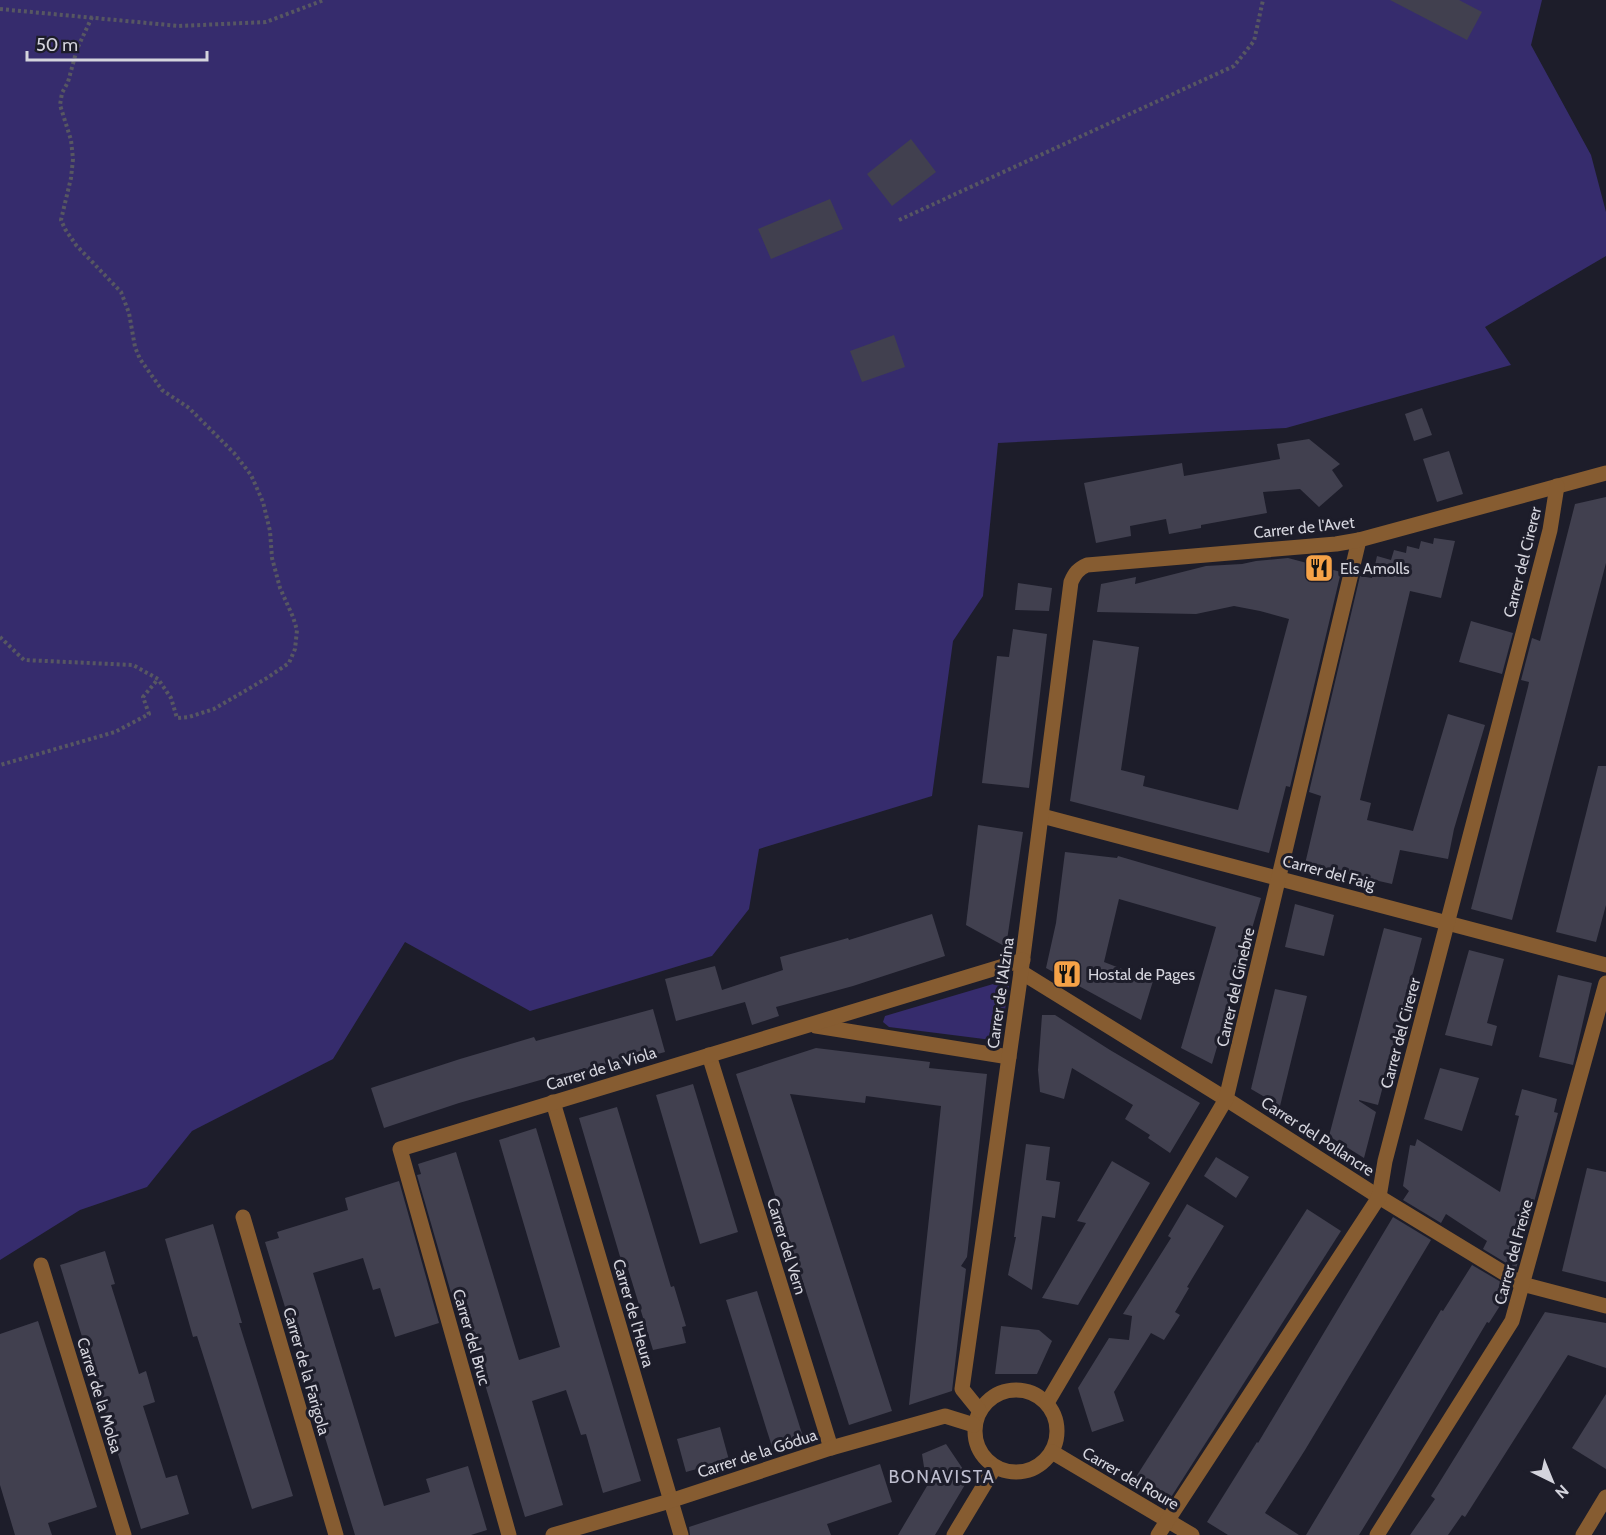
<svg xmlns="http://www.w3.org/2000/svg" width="1606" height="1535" font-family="Cabin,sans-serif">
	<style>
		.green { fill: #362c6d }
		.building { fill: #41404f }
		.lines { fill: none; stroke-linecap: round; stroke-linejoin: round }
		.path { stroke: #575762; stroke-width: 4; stroke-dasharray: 3 3; stroke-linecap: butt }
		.minor { stroke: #865c31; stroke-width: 15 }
		.labels { text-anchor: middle; stroke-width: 6; stroke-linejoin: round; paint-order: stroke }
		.street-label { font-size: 16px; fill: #d4d4dd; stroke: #1d1d2a }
		.poi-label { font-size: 16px; fill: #d4d4dd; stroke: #1d1d2a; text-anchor: start }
		.neighbourhood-label { font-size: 18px; letter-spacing: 1.5px; fill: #bebecf; stroke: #1d1d2a }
	</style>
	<rect width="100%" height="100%" fill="#1d1d2a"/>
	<g class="green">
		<path d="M0,0H1542L1531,45L1591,155L1606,212V256L1485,327L1511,365L1286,428L998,443L983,596L953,641L932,796L759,849L749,909L712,956L530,1011L405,942L333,1059L192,1131L147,1187L80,1210L0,1260Z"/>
		<path d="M1010,979L1000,1041L889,1027L883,1022L885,1016Z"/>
	</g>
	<g class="building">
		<path d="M1390,0H1459L1482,12L1467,40Z"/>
		<path d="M911,139L936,172L892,206L867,174Z"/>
		<path d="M830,199L843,229L771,259L758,229Z"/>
		<path d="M894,335L905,367L862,382L850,351Z"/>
		<path d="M1422,408L1432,435L1414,441L1405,414Z"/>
		<path d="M1309,439L1340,464L1332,470L1343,486L1319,507L1300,489L1263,492L1267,513L1201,525V528L1169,534L1166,519L1130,526L1131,536L1096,543L1084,483L1182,463L1184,476L1280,459L1277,444Z"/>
		<path d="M1449,451L1463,494L1437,502L1423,459Z"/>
		<path d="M1606,497V563L1512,920L1471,909L1528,687L1529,682L1521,680L1532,638L1540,641L1575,504Z"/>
		<path d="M1434,538L1455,541L1441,598L1410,591L1360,800L1371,803L1367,820L1413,831L1448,714L1485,725L1454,829L1448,859L1400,850L1392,884L1305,864L1321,796L1309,792L1360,576L1372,578L1377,556L1391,560L1394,550L1406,553L1407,546L1419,549L1421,541L1433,544Z"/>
		<path d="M1288,558L1341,572L1290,787L1286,786L1269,853L1070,801L1093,640L1139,647L1121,770L1145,776L1143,786L1238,810L1289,619L1260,611L1234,606L1196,614L1097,612L1101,584L1136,577L1135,584L1206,566L1242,564L1256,561Z"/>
		<path d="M1018,583L1052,588L1049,611L1015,610Z"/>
		<path d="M1471,621L1513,633L1502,674L1459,662Z"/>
		<path d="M1013,629L1047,634L1029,788L982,783L997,656L1009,657Z"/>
		<path d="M1598,766H1606V905L1596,942L1556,932Z"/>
		<path d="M978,825L1023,832L1006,947L966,925Z"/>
		<path d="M1065,852L1117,858L1118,856L1261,898L1212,1064L1181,1048L1216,927L1119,899L1104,962L1153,981L1141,1020L1046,968L1056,923Z"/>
		<path d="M1295,904L1334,915L1324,956L1285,947Z"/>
		<path d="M932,914L945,956L853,986L776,1007L779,1016L752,1025L745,1002L676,1021L665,979L715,966L722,990L783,970L780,957L848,938L849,940Z"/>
		<path d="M1384,928L1422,938L1378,1105L1359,1100V1101L1376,1112L1364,1158L1329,1136Z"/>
		<path d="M1469,950L1504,959L1487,1023L1497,1026L1492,1046L1445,1035Z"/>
		<path d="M1558,975L1592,983L1573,1065L1539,1057Z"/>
		<path d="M1275,989L1307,996L1280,1106L1251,1089Z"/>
		<path d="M653,1009L665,1052L566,1079L565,1073L459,1103L384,1128L371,1088L460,1059L534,1037L536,1041Z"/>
		<path d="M1042,1015H1055L1110,1050L1200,1103L1170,1153L1148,1138L1150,1135L1125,1119L1133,1105L1072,1068L1064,1099L1040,1092L1038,1070Z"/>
		<path d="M816,1048L930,1062L929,1068L987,1074L967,1257L961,1266L966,1269L952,1391L909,1405L941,1106L866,1096L865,1103L790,1094L892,1411L849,1425L736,1074Z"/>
		<path d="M1440,1068L1479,1078L1462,1131L1424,1119Z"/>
		<path d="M693,1084L738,1232L700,1244L656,1095Z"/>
		<path d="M1522,1089L1557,1099L1554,1112L1558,1113L1516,1269L1483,1249L1487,1241L1446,1214L1441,1223L1403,1200L1409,1191L1403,1186L1410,1145L1415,1146L1417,1139L1500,1192L1519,1116L1515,1115Z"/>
		<path d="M617,1107L671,1287L674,1286L686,1326L682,1327L686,1343L653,1350L628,1269L624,1270L579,1118Z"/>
		<path d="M536,1128L641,1481L603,1493L586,1434L581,1435L566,1390L532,1401L563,1505L525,1517L464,1315L458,1317L417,1175L421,1174L418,1164L456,1152L519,1360L560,1347L499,1140Z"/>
		<path d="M1026,1144L1050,1147L1046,1180L1060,1182L1055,1218L1042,1216L1032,1290L1008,1275L1016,1237H1014Z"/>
		<path d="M1216,1157L1249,1177L1236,1198L1204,1176Z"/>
		<path d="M1112,1161L1150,1183L1078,1305L1042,1298L1086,1223L1077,1221Z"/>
		<path d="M1587,1168L1606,1172V1282L1562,1271Z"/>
		<path d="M399,1181L439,1323L395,1337L380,1288L373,1290L363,1258L313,1273L384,1506L430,1492L426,1479L468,1466L487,1530L471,1535H355L265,1242L279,1238L277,1232L348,1210L345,1198Z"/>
		<path d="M1187,1204L1224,1226L1187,1287L1189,1288L1175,1312L1180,1315L1164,1340L1151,1333L1114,1392L1124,1421L1092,1432L1078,1388L1109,1338L1129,1340L1132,1316L1123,1314L1171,1238L1168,1236Z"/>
		<path d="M1307,1209L1341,1231L1168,1502L1134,1480Z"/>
		<path d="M1393,1217L1431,1240L1305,1450L1265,1513L1299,1535H1228L1207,1522L1257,1442L1258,1443Z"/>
		<path d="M213,1224L242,1323H239L293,1496L252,1509L197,1336L193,1337L165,1239Z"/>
		<path d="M105,1251L115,1284L111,1285L139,1374L146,1371L155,1402L143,1406L166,1478L177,1475L189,1514L141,1529L60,1265Z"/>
		<path d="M1472,1265L1511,1288L1510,1290L1489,1323L1487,1322L1396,1475L1359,1535H1306L1441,1310L1443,1311Z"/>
		<path d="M757,1291L804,1440L773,1450L726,1300Z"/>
		<path d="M1545,1312L1606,1323V1368L1568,1355L1465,1517L1462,1515L1448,1535H1410L1435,1499L1431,1496Z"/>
		<path d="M38,1321L97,1507L48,1523L52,1535H15L0,1485V1334Z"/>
		<path d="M1001,1326L1039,1330L1052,1341L1037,1374H995Z"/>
		<path d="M1606,1394V1469L1572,1448Z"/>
		<path d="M720,1427L729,1460L686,1472L677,1439Z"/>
		<path d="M946,1444L969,1478L935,1535H898L927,1486L922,1454Z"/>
		<path d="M880,1464L892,1502L827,1524L831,1535H690L689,1527Z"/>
	</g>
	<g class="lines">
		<g class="path">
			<path d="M0,9L179,26L266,22L324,0"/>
			<path d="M92,17L77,49L68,82L62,93L60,105L71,140L73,159L71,178L61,220L65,229L76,245L121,292L129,313L135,347L140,359L162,390L189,408L234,453L251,475L263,502L270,531L272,558L280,588L293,617L297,630L295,649L289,663L267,678L214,709L189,717L177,718L171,698L158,679"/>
			<path d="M899,220L1234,66L1254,41L1263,0"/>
			<path d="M0,637L24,660L133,665L158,679L143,697L149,714L115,732L0,765"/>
		</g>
		<g class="minor">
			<path d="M1042,816L1606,965"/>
			<path d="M1021,972L1226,1099L1379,1197L1522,1284L1606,1306"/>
			<path d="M816,1026L1009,1057"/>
			<path d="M709,1055L831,1448"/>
			<path d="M553,1102L681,1535"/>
			<path d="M243,1217L336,1535"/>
			<path d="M41,1265L124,1535"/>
			<circle cx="1016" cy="1431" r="41"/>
			<path d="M1047,1403L1226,1099L1359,540"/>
			<path d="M979,1410L962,1389L1021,972L1071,582C1075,573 1078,569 1087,565L1336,544L1359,540L1606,473"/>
			<path d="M1052,1452L1192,1535"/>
			<path d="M509,1535L400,1149L1023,960"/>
			<path d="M553,1535L670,1501L831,1448L945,1416L974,1425"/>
			<path d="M954,1535L995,1467"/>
			<path d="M1158,1535L1379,1197L1385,1161L1550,530L1557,486"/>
			<path d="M1377,1535L1512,1321L1606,983"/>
			<path d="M1583,1535L1606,1497"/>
		</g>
	</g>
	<defs>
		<g id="restaurant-square" transform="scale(1.5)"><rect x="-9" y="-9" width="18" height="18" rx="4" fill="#f6a247" stroke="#1d1d2a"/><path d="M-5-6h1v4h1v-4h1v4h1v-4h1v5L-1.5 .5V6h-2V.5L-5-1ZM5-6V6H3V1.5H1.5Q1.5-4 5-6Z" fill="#111"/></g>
	</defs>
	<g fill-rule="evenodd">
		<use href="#restaurant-square" x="1319" y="568"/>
		<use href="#restaurant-square" x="1067" y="974"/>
	</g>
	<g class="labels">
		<g class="street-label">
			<text transform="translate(1304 527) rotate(-6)" y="6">Carrer de l'Avet</text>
			<text transform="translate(1522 562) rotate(-76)" y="6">Carrer del Cirerer</text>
			<text transform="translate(1329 872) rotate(15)" y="6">Carrer del Faig</text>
			<text transform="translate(1235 987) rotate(-77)" y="6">Carrer del Ginebre</text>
			<text transform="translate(1000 993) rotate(-82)" y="6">Carrer de l'Alzina</text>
			<text transform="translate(1400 1033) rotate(-75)" y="6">Carrer del Cirerer</text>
			<text transform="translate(601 1068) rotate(-17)" y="6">Carrer de la Viola</text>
			<text transform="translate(1318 1136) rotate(33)" y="6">Carrer del Pollancre</text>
			<text transform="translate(787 1246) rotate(73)" y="6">Carrer del Vern</text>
			<text transform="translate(1513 1252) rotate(-75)" y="6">Carrer del Freixe</text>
			<text transform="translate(634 1313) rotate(74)" y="6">Carrer de l'Heura</text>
			<text transform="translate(472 1337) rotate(74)" y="6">Carrer del Bruc</text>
			<text transform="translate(307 1371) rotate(74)" y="6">Carrer de la Farigola</text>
			<text transform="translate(100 1395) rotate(73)" y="6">Carrer de la Molsa</text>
			<text transform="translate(757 1453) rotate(-18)" y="6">Carrer de la Gódua</text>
			<text transform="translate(1131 1478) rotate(30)" y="6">Carrer del Roure</text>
		</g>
		<g class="poi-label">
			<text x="1340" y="574">Els Amolls</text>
			<text x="1088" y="980">Hostal de Pages</text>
		</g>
		<g class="neighbourhood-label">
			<text x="942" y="1483">BONAVISTA</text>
		</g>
	</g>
	<g transform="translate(1552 1481) rotate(137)" stroke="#1d1d2a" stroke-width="4.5" paint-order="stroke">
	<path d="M0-4.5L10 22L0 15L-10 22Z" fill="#d4d4dd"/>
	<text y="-9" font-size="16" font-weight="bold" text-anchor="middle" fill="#d4d4dd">N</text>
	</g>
	<path d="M27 51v9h180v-9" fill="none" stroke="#d4d4dd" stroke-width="3"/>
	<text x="36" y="51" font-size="18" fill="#d4d4dd" stroke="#1d1d2a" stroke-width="4.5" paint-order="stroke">50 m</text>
</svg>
